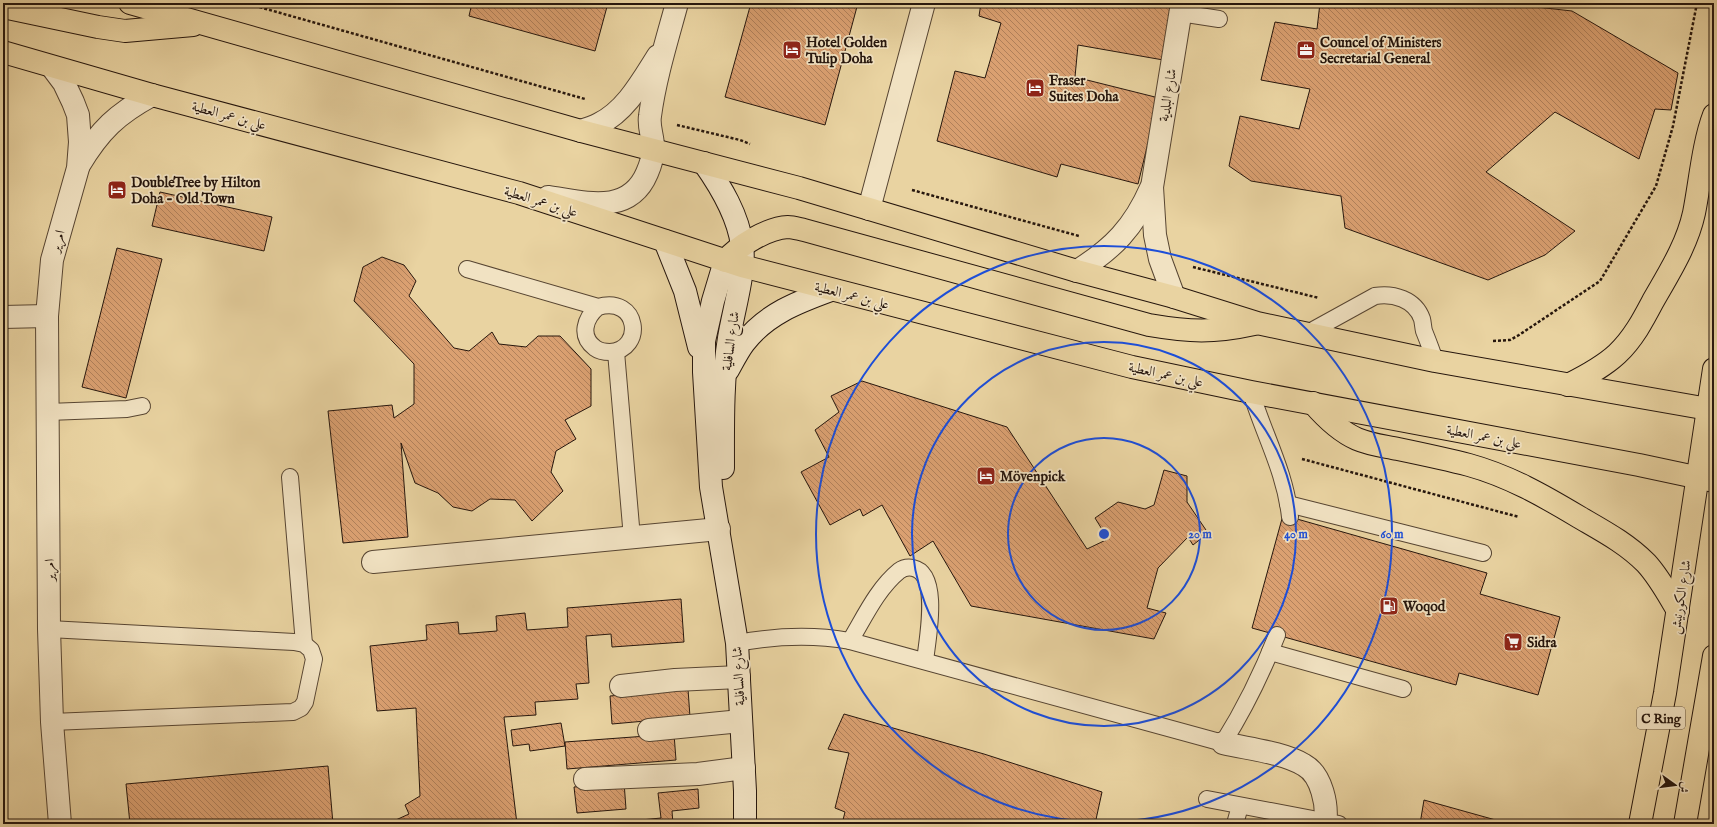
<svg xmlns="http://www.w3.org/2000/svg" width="1717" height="827" font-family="'IM FELL English',Amiri,serif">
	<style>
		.building { fill: url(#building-back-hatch); stroke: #26160d }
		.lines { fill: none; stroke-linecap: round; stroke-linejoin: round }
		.lane-casing { stroke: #574532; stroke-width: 18 }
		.street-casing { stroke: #574532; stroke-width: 24 }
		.secondary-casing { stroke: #26160d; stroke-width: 24 }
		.primary-casing { stroke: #26160d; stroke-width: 24 }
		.highway-casing { stroke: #26160d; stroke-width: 24 }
		.path { stroke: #26160d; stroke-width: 2.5; stroke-dasharray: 3 2; stroke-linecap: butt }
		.lane { stroke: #f1e2c2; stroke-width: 16 }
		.street { stroke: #f1e2c2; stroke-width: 22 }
		.secondary { stroke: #f1e2c2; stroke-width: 22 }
		.primary { stroke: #e9d3a1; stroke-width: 22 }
		.highway { stroke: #e9d3a1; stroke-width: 22 }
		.ring { fill: none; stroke: #1d4ed8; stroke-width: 2 }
		.labels { text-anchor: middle; stroke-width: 3.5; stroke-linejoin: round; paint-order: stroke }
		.shield { fill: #f1e2c2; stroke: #635343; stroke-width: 1 }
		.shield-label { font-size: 13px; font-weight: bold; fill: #26160d }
		.poi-label { font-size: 14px; font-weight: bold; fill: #26160d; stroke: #f1e2c2; text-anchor: start }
		.street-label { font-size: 14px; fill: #26160d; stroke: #f1e2c2 }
		.centre { fill: #1d4ed8; stroke: #f1e2c2; stroke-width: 2 }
		.ring-label { font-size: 12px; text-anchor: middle; font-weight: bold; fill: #1d4ed8; stroke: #f1e2c2; stroke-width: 3.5; stroke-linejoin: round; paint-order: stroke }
	</style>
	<defs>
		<pattern id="building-back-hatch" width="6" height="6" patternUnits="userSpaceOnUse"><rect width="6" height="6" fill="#daa071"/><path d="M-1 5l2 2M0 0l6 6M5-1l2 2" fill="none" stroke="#b1815b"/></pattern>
	</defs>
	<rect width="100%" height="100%" fill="#e9d3a1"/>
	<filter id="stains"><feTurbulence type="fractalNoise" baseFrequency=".005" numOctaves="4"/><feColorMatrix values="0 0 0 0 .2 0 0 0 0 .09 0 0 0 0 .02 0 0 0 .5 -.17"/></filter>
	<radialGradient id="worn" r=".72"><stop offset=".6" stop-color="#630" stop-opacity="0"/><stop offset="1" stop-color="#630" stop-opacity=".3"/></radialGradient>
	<g class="building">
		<path d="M472,3H608L595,51L469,16Z"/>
		<path d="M751,3H858L825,125L725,97Z"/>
		<path d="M981,3H1179L1169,61L1078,45L1075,77L1159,98L1138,184L1061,164L1057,177L937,141L955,71L985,78L1001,23L979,16Z"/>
		<path d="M1320,3H1501L1572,11L1678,73L1671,110L1655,109L1639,159L1555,112L1486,172L1575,231L1545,255L1488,280L1345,228L1341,196L1251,181L1229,166L1240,116L1299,129L1310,89L1261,80L1275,22L1317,29Z"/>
		<path d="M160,192L272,217L264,251L152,226Z"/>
		<path d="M117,248L162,259L126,398L82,387Z"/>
		<path d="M382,257L404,265L416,281L409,296L454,348L469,351L492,332L499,344L526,347L538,336H560L591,369V406L565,420L576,439L556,451L551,472L563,491L532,521L515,500L490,499L472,511L453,507L438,493L415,483L401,443L408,537L343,543L328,411L392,405L394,418L414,404V364L354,301L363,267Z"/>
		<path d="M862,381L1007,427L1087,549L1108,539L1095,518L1118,502L1145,509L1154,505L1164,470L1187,476V502L1208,533L1193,545L1188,537L1158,568L1147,608L1166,613L1154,639L971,606L933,541L910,556L882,505L863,516L860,509L830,525L801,472L829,457L815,430L839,412L831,396Z"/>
		<path d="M1283,515L1487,573L1480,594L1560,617L1538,695L1459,673L1456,685L1252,628Z"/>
		<path d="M681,599L684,642L612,647L611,634L586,636L589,683L576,684L578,699L535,702L536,715L504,717L517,824H387L409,814L405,805L420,796L416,708L377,711L370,646L427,640L426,625L458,622L459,634L497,631L496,616L525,613L527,630L568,627L567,608Z"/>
		<path d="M688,689L690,717L612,724L610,696Z"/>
		<path d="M844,714L984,754L1102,792L1095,824H842L845,812L835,808L849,753L828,749Z"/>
		<path d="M561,723L565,746L530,751L529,744L513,746L511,730Z"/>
		<path d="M674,734L676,760L567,769L565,742Z"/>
		<path d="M328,766L333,824H130L126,784Z"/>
		<path d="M624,782L626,809L577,813L574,787Z"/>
		<path d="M698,789L699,808L672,811L673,824H642L641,820L661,818L658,793Z"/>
		<path d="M1424,800L1510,824H1420Z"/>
	</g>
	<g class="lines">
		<g class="lane-casing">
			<g id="lane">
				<path d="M1180,13L1219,19"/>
				<path d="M467,269L598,307C639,295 645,350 610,352C605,352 599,351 595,348C579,336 585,318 598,307"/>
				<path d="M1306,334L1375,296C1393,293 1415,299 1422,319C1423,323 1423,327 1424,331C1428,341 1432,351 1435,361"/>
				<path d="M616,352L632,538"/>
				<path d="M1251,392C1264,435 1285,471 1290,517"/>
				<path d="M48,412L127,409L142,406"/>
				<path d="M290,477L304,644"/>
				<path d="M1288,504L1483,553"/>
				<path d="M49,629L294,642L304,644L311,650L314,659L305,702L301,708L293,712L52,722"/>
				<path d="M850,641C864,618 877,589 899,571C903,568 908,567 913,568C941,574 927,641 925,661"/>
				<path d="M737,643C775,636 811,634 850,641L1223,743C1245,708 1262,673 1277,635"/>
				<path d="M1270,652L1403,689"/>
				<path d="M1207,799L1339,824"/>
				<path d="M1235,824L1240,806"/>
			</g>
		</g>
		<g class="street-casing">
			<g id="street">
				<path d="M52,67L64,83L73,102L78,115L80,142L78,168L52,260L47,316L49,629L52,722L60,824"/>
				<path d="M581,131C587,129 593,127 599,124C626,111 642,81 658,56"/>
				<path d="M79,165C100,130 117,114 152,95"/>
				<path d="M548,197C584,202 629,216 647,173C650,166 653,157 653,150C654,138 648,128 650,116C655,78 667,40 677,3"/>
				<path d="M869,209L924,3"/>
				<path d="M1077,271C1113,249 1134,227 1151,188"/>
				<path d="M1174,297L1160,259L1155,235L1152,187L1182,3"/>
				<path d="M3,317L47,316"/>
				<path d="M373,562L719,529"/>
				<path d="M621,686L675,680L739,677"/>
				<path d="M649,730L741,721"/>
				<path d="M1223,743C1248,749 1282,752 1304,765C1322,775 1328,806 1325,824"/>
				<path d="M585,779L698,774L744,768"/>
			</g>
		</g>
		<g class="secondary-casing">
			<g id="secondary">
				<path d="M704,163C721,187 738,215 742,245C746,270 733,312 729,338C722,381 723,425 723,468"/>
				<path d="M665,241L685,291L699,347"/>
				<path d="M725,261L713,301L704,341V372L711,487L737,643L745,791V824"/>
				<path d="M728,370C733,361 738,351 744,343C766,314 798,302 831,290"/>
			</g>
		</g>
		<g class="primary-casing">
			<g id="primary">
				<path d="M130,3L581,131L799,188L1077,271L1174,297L1257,323L1435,361L1714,410"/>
				<path d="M3,7L98,27L125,31L193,25"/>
				<path d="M3,52L152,95L519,193L742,266L1132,367L1251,392L1639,465L1714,481"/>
				<path d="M725,261C738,246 767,228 788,227C793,227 799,229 804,230L1149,325C1190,332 1213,333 1254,324"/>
			</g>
		</g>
		<g class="highway-casing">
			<g id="highway">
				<path d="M1568,385C1586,376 1603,367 1617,354C1633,339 1643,320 1653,301C1669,273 1687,245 1694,213C1700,183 1703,144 1714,115"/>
				<path d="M1313,403C1325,417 1339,431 1357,439C1371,445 1384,446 1398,449C1422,454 1446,459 1469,465C1509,476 1544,496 1579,517C1603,531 1626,543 1646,563C1659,577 1668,594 1678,611"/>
				<path d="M1640,824L1665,693L1714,369"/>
				<path d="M1685,824L1714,656"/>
			</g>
		</g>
		<g class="path">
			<path d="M245,3L585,99"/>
			<path d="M677,125L740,140L750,144"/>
			<path d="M912,190L1079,236"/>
			<path d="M1193,267L1319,298"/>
			<path d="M1493,341L1510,340L1519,335L1600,281L1656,186L1673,126L1697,3"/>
			<path d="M1302,459L1519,517"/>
		</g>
		<use href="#lane" class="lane"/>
		<use href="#street" class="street"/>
		<use href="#secondary" class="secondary"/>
		<use href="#primary" class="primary"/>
		<use href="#highway" class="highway"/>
	</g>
	<g class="ring">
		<circle cx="1104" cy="534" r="96"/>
		<circle cx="1104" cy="534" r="192"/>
		<circle cx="1104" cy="534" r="288"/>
	</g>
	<defs>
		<g id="hotel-square" transform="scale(1)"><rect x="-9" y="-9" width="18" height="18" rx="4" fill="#8f2418" stroke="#f1e2c2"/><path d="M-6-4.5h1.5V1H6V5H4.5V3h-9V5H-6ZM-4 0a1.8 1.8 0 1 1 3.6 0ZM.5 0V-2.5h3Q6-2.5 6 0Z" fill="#fff"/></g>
		<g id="office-square" transform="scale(1)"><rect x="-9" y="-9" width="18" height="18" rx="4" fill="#8f2418" stroke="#f1e2c2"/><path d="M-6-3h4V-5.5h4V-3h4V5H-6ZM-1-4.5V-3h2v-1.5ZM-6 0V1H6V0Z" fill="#fff"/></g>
		<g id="fuel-square" transform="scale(1)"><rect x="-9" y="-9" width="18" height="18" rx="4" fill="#8f2418" stroke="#f1e2c2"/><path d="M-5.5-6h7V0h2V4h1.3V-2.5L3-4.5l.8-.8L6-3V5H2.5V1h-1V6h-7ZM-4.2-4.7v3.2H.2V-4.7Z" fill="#fff"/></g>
		<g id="supermarket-square" transform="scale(1)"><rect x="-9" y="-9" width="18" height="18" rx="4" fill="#8f2418" stroke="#f1e2c2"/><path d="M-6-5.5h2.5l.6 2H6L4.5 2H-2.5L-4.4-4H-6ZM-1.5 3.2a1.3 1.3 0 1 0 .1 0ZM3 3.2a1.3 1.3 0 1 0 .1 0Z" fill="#fff"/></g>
	</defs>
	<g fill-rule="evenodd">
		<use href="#hotel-square" x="792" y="50"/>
		<use href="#office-square" x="1306" y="50"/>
		<use href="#hotel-square" x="1035" y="88"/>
		<use href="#hotel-square" x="117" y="190"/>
		<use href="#hotel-square" x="986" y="476"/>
		<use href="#fuel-square" x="1389" y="606"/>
		<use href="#supermarket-square" x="1513" y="642"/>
	</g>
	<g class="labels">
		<rect class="shield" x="1637" y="707" width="48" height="22" rx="3"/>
		<g class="shield-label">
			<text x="1661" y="723">C Ring</text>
		</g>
		<g class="poi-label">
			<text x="806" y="47">Hotel Golden<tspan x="806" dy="16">Tulip Doha</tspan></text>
			<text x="1320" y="47">Councel of Ministers<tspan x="1320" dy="16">Secretarial General</tspan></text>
			<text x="1049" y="85">Fraser<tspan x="1049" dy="16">Suites Doha</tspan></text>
			<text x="131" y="187">DoubleTree by Hilton<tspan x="131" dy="16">Doha - Old Town</tspan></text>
			<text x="1000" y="481">Mövenpick</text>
			<text x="1403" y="611">Woqod</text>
			<text x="1527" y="647">Sidra</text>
		</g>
		<g class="street-label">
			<text transform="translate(1167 95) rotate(-81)" y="5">شارع البلدية</text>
			<text transform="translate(229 115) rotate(15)" y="5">علي بن عمر العطية</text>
			<text transform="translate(541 201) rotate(17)" y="5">علي بن عمر العطية</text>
			<text transform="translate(57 241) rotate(-74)" y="5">امرير</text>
			<text transform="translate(852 295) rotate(14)" y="5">علي بن عمر العطية</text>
			<text transform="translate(730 341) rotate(-82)" y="5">شارع السافلية</text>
			<text transform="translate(1166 374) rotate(12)" y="5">علي بن عمر العطية</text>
			<text transform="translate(1484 436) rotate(11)" y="5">علي بن عمر العطية</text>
			<text transform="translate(49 570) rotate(-90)" y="5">امرير</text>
			<text transform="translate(1680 597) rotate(-81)" y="5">شارع الكورنيش</text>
			<text transform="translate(738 676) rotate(-93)" y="5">شارع السافلية</text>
		</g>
	</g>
	<circle cx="1104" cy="534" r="6" class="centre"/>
	<g class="ring-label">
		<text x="1200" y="538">20 m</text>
		<text x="1296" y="538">40 m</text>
		<text x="1392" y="538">60 m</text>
	</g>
	<rect width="1717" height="827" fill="none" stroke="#e9d3a1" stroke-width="16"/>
	<rect x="4" y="4" width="1709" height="819" fill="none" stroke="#26160d" stroke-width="2"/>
	<rect x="8" y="8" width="1701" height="811" fill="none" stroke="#26160d"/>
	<g transform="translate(1675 785) rotate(104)" stroke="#f1e2c2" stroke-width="3" paint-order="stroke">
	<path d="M0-3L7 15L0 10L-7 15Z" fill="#26160d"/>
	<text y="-6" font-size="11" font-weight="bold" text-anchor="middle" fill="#26160d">ش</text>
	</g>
	<rect width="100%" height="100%" filter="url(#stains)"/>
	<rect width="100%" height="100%" fill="url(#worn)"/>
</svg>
